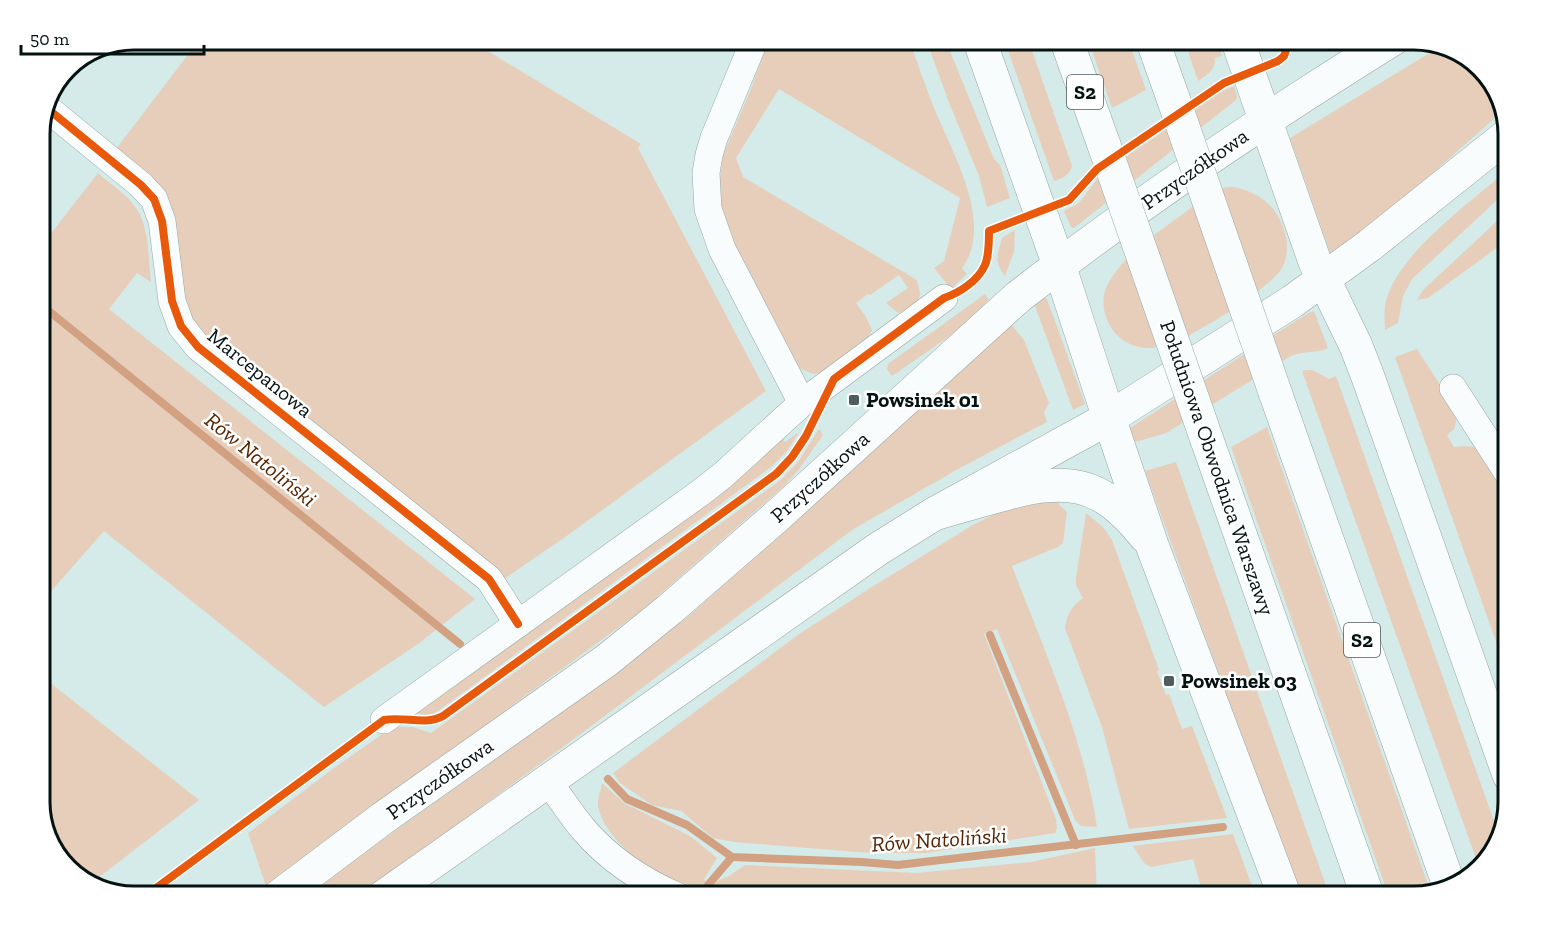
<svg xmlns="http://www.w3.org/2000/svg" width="1548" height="936" font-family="'Zilla Slab',serif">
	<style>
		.green { fill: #e7cebb }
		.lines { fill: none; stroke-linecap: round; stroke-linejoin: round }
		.stream { stroke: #d2a182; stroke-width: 8 }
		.minor-casing { stroke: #94a6a4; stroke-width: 28 }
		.major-casing { stroke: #94a6a4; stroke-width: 34 }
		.highway-casing { stroke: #94a6a4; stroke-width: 34 }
		.minor { stroke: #f9fcfc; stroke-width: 27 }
		.major { stroke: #f9fcfc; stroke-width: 33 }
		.highway { stroke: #f9fcfc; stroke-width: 33 }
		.highway-bridge-casing { stroke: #94a6a4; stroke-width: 34; stroke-linecap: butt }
		.highway-bridge { stroke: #f9fcfc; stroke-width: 33 }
		.cycleway-casing { stroke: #fff; stroke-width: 11 }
		.cycleway { stroke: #e8590c; stroke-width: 8 }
		.poi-dot { fill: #4d5f5d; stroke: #fff; stroke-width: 2 }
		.labels { text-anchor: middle; stroke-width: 5; stroke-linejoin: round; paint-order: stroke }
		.shield { fill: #fff; stroke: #4f5a59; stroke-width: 1.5 }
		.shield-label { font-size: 20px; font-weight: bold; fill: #041312 }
		.street-label { font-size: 21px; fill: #041312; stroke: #fff }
		.poi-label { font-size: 21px; font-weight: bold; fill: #041312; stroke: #fff; text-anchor: start }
		.water-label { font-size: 22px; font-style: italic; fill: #562301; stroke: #fff }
		.rim { fill: none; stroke: #041312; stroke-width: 3 }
	</style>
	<rect width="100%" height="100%" fill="#d4ebe9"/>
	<g class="green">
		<path d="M200,39H468L641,144L638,148L766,391L568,535L504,579L205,338L183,308L172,219L116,149Z"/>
		<path d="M769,39H909C917,62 925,85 934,108C952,152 995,224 962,268L967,274L951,289L934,268L944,261L960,198L779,89L736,158L743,177L917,280L920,294L918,303L898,313L886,303L908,288L899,275L870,295L868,294L856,303L866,317L872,330L867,341L827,372L813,374L792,365L733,250L722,214L720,179L723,155L751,89Z"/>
		<path d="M926,39H945L994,159L1000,165L1010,198L987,207L979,176L948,100Z"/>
		<path d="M1004,39H1028L1072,166C1069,176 1063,178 1054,181Z"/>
		<path d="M1088,39H1128L1146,90L1112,108Z"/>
		<path d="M1184,39H1216L1222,56L1215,58C1215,71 1208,74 1198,81Z"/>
		<path d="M1441,46L1462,52L1496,86L1504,110L1394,207L1331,255L1290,138Z"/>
		<path d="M1234,86L1237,96L1236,100L1074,228L1071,227L1064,211L1079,203L1101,174L1221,92Z"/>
		<path d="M1509,169V189L1412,279L1403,296L1398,323L1385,330C1385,319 1383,308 1387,298C1401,251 1472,201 1509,169Z"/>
		<path d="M98,173C110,184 127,194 136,208C150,228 148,259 151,282L137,273L109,309L475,599L418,644L324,707L104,531L39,605V249Z"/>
		<path d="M1234,187C1262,193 1280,209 1286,237C1288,246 1287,259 1282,268C1269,290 1186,342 1160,347C1145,350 1130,347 1118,336C1105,324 1099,301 1107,286C1123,254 1156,234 1183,214C1195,205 1207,194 1221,189C1225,187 1230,187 1234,187Z"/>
		<path d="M1509,210V239L1428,298L1417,300L1423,290Z"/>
		<path d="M1015,230L1014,252L1005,276C993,261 998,255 1002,238Z"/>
		<path d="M985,294L989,300L954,333L892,376L887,369L888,364Z"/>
		<path d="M1043,297L1047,299L1085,404L1073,410L1034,303Z"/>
		<path d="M1314,311L1328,348C1316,354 1305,350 1291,356L1166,433L1132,443L1129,432L1130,428L1308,313Z"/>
		<path d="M1011,324L1024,340L1049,403L1044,412L1047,422L958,469L852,530L590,727L359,897H302L590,692L691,614Z"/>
		<path d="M1417,349L1458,413L1454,429L1447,435L1454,447C1465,446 1474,445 1483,452L1509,497V678L1395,357Z"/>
		<path d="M1307,370H1312L1329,379L1336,376L1500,838L1496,850L1479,867L1302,371Z"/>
		<path d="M1267,427L1431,893L1415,897H1389L1231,447Z"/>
		<path d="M819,429L823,435L800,468L785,485L641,611L266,886L248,833L334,768L388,730L399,727H413L431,733L782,479L798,462Z"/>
		<path d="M799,432L787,451L771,467L438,711L430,715L412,713L780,435L785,442Z"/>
		<path d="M1176,462L1330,897H1300L1145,471Z"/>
		<path d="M1060,497L1059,505L1067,512L1063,543L1058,547L1012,566C1044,650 1084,738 1097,827L1081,826L1075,820L997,629L984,634L1056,819L1057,828L1055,833L925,853H870L734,842L713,838L681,811L652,805L620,783L613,773L799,634L872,587L971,526L1023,500Z"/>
		<path d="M1086,513L1103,527L1112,540L1159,670L1157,671L1166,695L1169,694L1182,729L1192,726L1227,818L1129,829L1102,727L1065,628C1067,614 1072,606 1083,598L1076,585V578Z"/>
		<path d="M39,674L199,800L89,885L52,850L39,809Z"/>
		<path d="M602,783L624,803L690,836L717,858L704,879L708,885L729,876L745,865L917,873L1031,862L1095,848L1097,897H753C731,895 706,894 684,887C654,876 604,840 598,806C597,799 601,790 602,783Z"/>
		<path d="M1233,834L1256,897H1204L1193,859L1151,867L1144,863L1133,846Z"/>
	</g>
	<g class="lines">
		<g class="stream">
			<path d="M39,303L460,644"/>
			<path d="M990,635L1076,845"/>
			<path d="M608,779L627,799L687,825L732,857L862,862L898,865L1223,827"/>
			<path d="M708,885L732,857"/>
		</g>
		<g class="minor-casing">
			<g id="minor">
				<path d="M755,39L714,138L709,155L706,173L708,209L722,249L802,403"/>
				<path d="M48,109L141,185L154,199L162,221L172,301L181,326L198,347L489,579L518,624"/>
				<path d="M1453,388L1509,475"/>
				<path d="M384,720L700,493L723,475L802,403L944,298"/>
				<path d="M548,781C560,797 571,815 584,830C609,859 644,882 679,897"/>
			</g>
		</g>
		<g class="major-casing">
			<g id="major">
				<path d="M1265,119L1315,262L1324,280"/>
				<path d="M1059,265L1109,418"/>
				<path d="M278,897L383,818L607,660L670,609L777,516L1018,297C1138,204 1264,119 1393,39"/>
				<path d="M383,897L878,549L934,514L1109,418L1293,301L1370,245L1509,134"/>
			</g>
		</g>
		<g class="highway-casing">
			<g id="highway">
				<path d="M979,39L1059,265"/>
				<path d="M1066,39L1104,145"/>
				<path d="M1152,39L1173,98"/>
				<path d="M1237,39L1265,119"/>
				<path d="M1324,280L1356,346L1368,377L1509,775"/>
				<path d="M1275,392L1450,888"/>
				<path d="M1109,418L1152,545L1285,897"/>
				<path d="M1207,440L1368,897"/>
				<path d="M934,514C957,507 979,501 1001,495C1067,477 1100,480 1145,536"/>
			</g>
		</g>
		<use href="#minor" class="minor"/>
		<use href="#major" class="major"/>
		<use href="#highway" class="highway"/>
		<g class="highway-bridge-casing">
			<g id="highway-bridge">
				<path d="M1173,98L1275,392"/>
				<path d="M1104,145L1207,440"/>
			</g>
		</g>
		<use href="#highway-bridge" class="highway-bridge"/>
		<g class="cycleway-casing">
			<g id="cycleway">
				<path d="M48,109L141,185L154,199L162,221L172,301L181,326L198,347L489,579L518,624"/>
				<path d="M144,897L384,720C405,716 424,726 443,716L776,474L792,457L806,436L834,379L944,298C959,293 978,281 985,265C989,256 989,242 989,231L1069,200L1097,169L1224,83L1278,61L1284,56L1290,39"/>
			</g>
		</g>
		<use href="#cycleway" class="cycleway"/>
	</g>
	<g class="poi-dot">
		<rect x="848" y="394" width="12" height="12" rx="3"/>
		<rect x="1163" y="675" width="12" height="12" rx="3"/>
	</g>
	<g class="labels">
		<g class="shield">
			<rect x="1067" y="75" width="36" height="34" rx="4.5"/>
			<rect x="1344" y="623" width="36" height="34" rx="4.5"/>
		</g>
		<g class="shield-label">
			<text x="1085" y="99">S2</text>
			<text x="1362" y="647">S2</text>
		</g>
		<g class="street-label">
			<text transform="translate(1195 169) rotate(-35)" y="7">Przyczółkowa</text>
			<text transform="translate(260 373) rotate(39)" y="7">Marcepanowa</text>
			<text transform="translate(1217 468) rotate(71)" y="7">Południowa Obwodnica Warszawy</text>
			<text transform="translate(820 477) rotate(-42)" y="7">Przyczółkowa</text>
			<text transform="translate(440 779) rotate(-35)" y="7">Przyczółkowa</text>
		</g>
		<g class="poi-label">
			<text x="866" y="407">Powsinek 01</text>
			<text x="1181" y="688">Powsinek 03</text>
		</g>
		<g class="water-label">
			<text transform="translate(261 459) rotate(39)" y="8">Rów Natoliński</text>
			<text transform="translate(939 839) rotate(-4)" y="8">Rów Natoliński</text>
		</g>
	</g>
	<path d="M0 0H1548V936H0ZM134 50H1414A84 84 0 0 1 1498 134V802A84 84 0 0 1 1414 886H134A84 84 0 0 1 50 802V134A84 84 0 0 1 134 50Z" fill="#fff" fill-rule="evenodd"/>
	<path class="rim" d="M134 50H1414A84 84 0 0 1 1498 134V802A84 84 0 0 1 1414 886H134A84 84 0 0 1 50 802V134A84 84 0 0 1 134 50Z"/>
	<path d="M21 45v9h183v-9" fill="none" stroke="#041312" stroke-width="3"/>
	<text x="30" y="45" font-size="18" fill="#041312" stroke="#ffffff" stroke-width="4.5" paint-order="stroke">50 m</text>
</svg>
